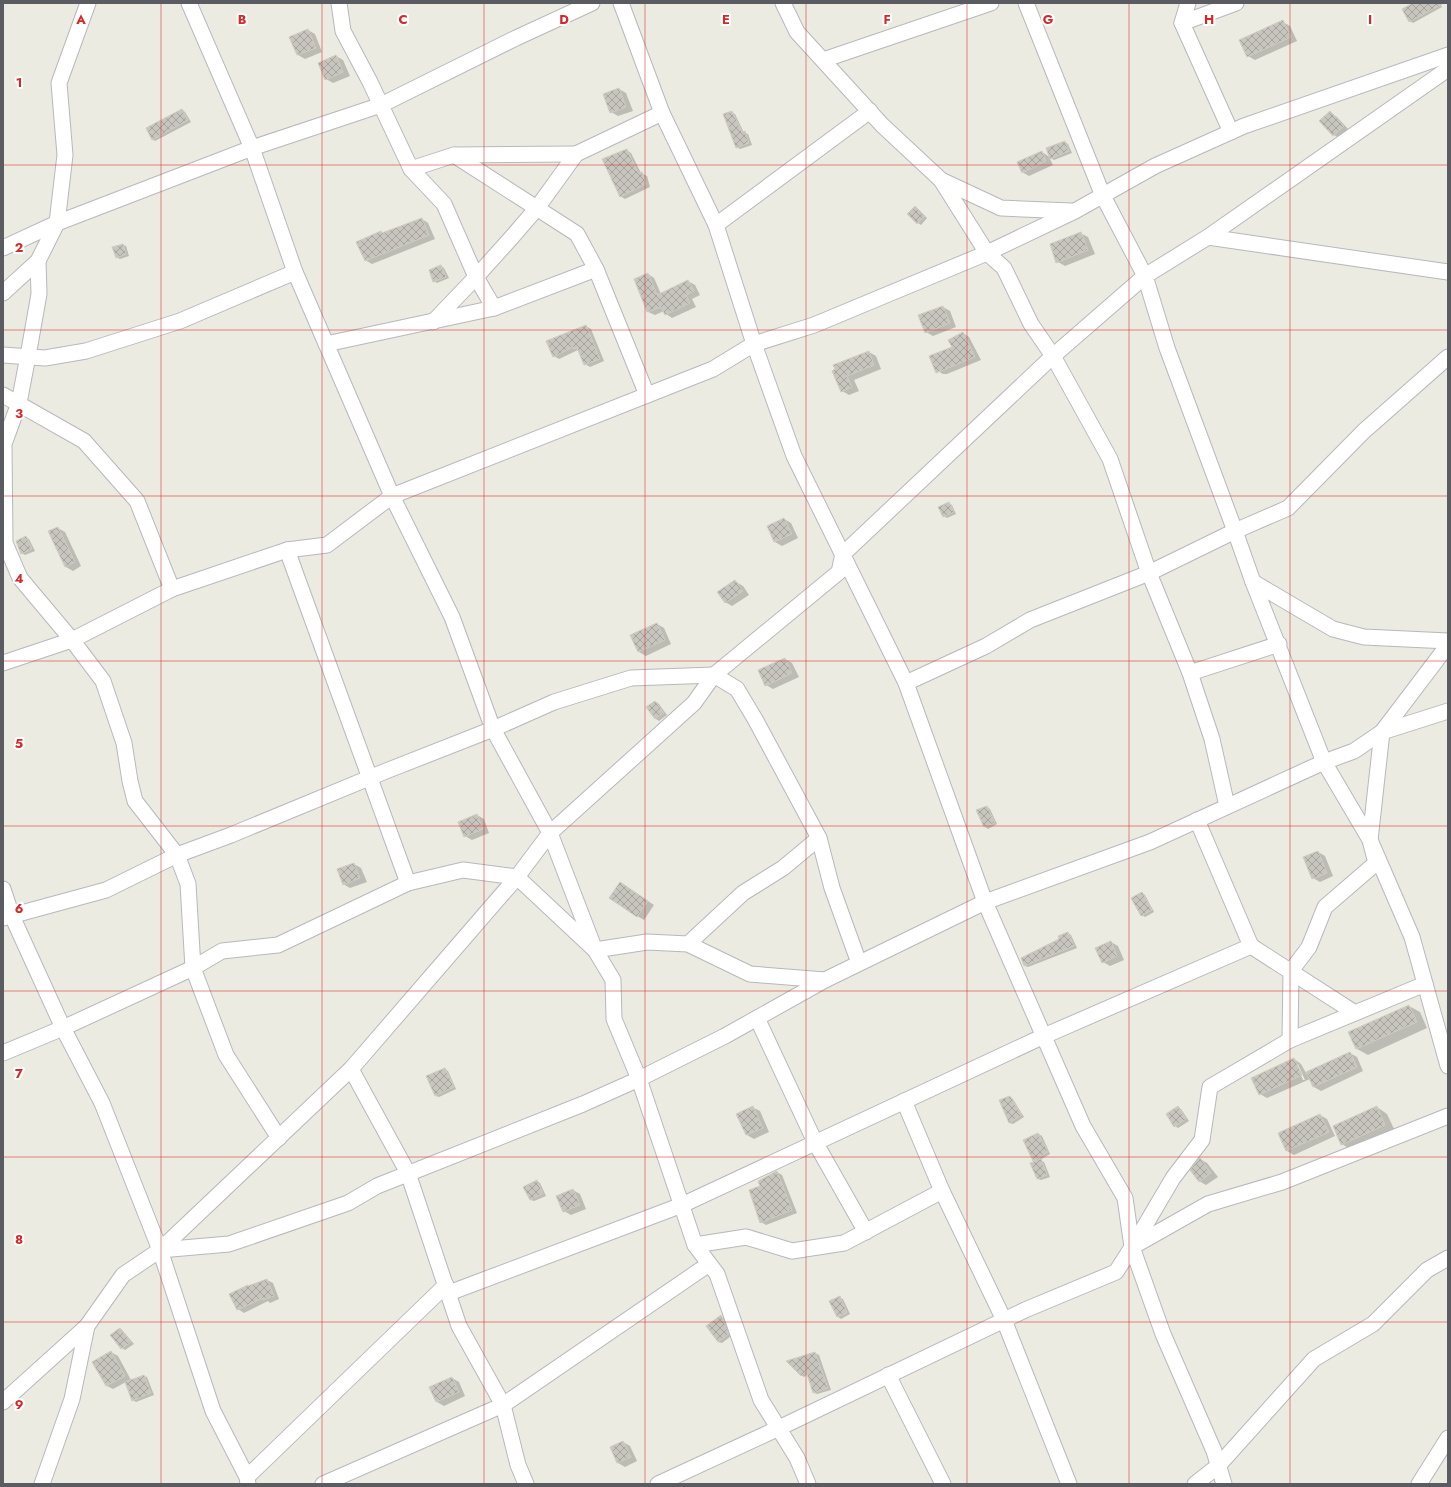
<svg xmlns="http://www.w3.org/2000/svg" width="1451" height="1487" font-family="Jost,sans-serif">
	<style>
		.shadow { fill: #0003; fill-rule: evenodd }
		.building { fill: url(#building-cross-hatch); stroke: #d0cdc0 }
		.lines { fill: none; stroke-linecap: round; stroke-linejoin: round }
		.street-casing { stroke: #b7b8bd; stroke-width: 17 }
		.street { stroke: #fff; stroke-width: 15 }
		.grid { fill: none; stroke: #d62828; stroke-width: 1; stroke-opacity: 0.55 }
		.grid-label { font-size: 13px; text-anchor: middle; font-weight: bold; fill: #d62828; stroke: #fff; stroke-width: 4; stroke-linejoin: round; paint-order: stroke }
	</style>
	<defs>
		<pattern id="building-cross-hatch" width="8" height="8" patternUnits="userSpaceOnUse"><rect width="8" height="8" fill="#c8c5be"/><path d="M0 0l8 8M0 8l8-8" fill="none" stroke="#a5a39e"/></pattern>
	</defs>
	<rect width="100%" height="100%" fill="#ecebe1"/>
	<g class="shadow">
		<path d="M1425,3H1440L1442,7L1413,23L1410,21Z"/>
		<path d="M1283,22L1290,26L1297,41L1255,60L1248,56Z"/>
		<path d="M308,30L315,34L322,52L305,59L298,55Z"/>
		<path d="M336,56L343,60L350,76L333,83L326,79Z"/>
		<path d="M619,89L626,93L633,111L618,116L611,112Z"/>
		<path d="M182,110L185,112L191,122L155,141L152,139Z"/>
		<path d="M732,112L735,114L744,133L748,134L752,145L740,149L737,147Z"/>
		<path d="M1330,112L1337,117L1350,131L1341,139L1334,135L1320,121Z"/>
		<path d="M1065,142L1068,144L1072,153L1054,160L1049,157L1053,165L1029,176L1022,172L1042,152L1051,158Z"/>
		<path d="M626,150L631,153L641,173L647,176L650,187L625,199L620,196Z"/>
		<path d="M918,209L927,218L921,225L918,223Z"/>
		<path d="M422,219L428,223L435,239L372,264L365,260L381,232L384,234Z"/>
		<path d="M1080,233L1088,237L1095,254L1065,266L1058,262Z"/>
		<path d="M123,245L126,246L129,256L120,259L116,257Z"/>
		<path d="M441,266L444,268L449,278L437,283L434,281Z"/>
		<path d="M648,274L654,278L661,294L688,281L695,285L700,295L692,299L696,307L672,318L666,314L664,311L655,315L648,312Z"/>
		<path d="M943,307L950,311L956,327L933,336L926,332Z"/>
		<path d="M586,326L591,329L604,361L590,367L585,364L580,352L578,350L559,359L554,356Z"/>
		<path d="M963,333L969,337L981,360L947,374H943L936,370L954,348Z"/>
		<path d="M869,352L876,356L881,369L854,380L859,391L849,395L842,391L833,371Z"/>
		<path d="M949,503L952,505L956,514L947,518L944,516Z"/>
		<path d="M784,519L791,523L798,538L782,546L775,542L768,527Z"/>
		<path d="M58,528L65,532L81,566L73,571L66,567L50,531Z"/>
		<path d="M26,537L29,539L35,551L25,555L22,553Z"/>
		<path d="M736,582L743,586L749,595L732,606L725,602Z"/>
		<path d="M657,624L664,628L671,644L646,656L639,652L632,635Z"/>
		<path d="M785,659L792,663L799,677L773,689L766,685Z"/>
		<path d="M656,702L659,704L667,715L659,721L656,719L648,707Z"/>
		<path d="M987,807L990,809L997,824L988,829L985,827L978,811Z"/>
		<path d="M477,815L484,819L489,833L472,840L465,836Z"/>
		<path d="M1318,852L1325,856L1333,876L1320,882L1313,878Z"/>
		<path d="M354,864L361,868L367,882L350,888L343,884Z"/>
		<path d="M627,887L654,905L644,920L637,916Z"/>
		<path d="M1142,893L1145,895L1154,912L1145,917L1142,915Z"/>
		<path d="M1068,933L1071,935L1077,948L1028,967L1025,966Z"/>
		<path d="M1111,942L1118,946L1124,960L1110,966L1103,962Z"/>
		<path d="M1409,1006L1420,1012L1427,1028L1368,1055L1357,1049Z"/>
		<path d="M1350,1053L1357,1057L1363,1071L1321,1091L1314,1087L1310,1079L1267,1098L1260,1094L1294,1059L1301,1064L1306,1073ZM1296,1064H1298L1305,1080H1303Z"/>
		<path d="M444,1069L448,1071L456,1089L439,1097L436,1096L427,1076Z"/>
		<path d="M1010,1097L1013,1099L1024,1117L1013,1124L1009,1123Z"/>
		<path d="M752,1107L760,1111L769,1132L754,1139L747,1135L738,1114Z"/>
		<path d="M1178,1107L1181,1109L1189,1121L1178,1128L1175,1126Z"/>
		<path d="M1377,1107L1387,1114L1395,1131L1353,1151L1342,1144Z"/>
		<path d="M1320,1115L1327,1119L1335,1136L1294,1155L1287,1151L1279,1134Z"/>
		<path d="M1038,1134L1042,1136L1050,1154L1040,1160L1044,1162L1050,1177L1041,1180L1038,1179L1036,1161L1033,1160Z"/>
		<path d="M1200,1159L1207,1163L1218,1177L1206,1185L1199,1181Z"/>
		<path d="M777,1172L782,1175L797,1213L766,1225L761,1222L762,1186Z"/>
		<path d="M537,1181L540,1183L546,1196L534,1201L531,1200Z"/>
		<path d="M573,1190L580,1194L586,1209L571,1215L564,1211Z"/>
		<path d="M267,1280L273,1283L279,1299L270,1303L268,1301L244,1313L238,1309L248,1286Z"/>
		<path d="M840,1298L843,1299L850,1314L841,1319L838,1317L831,1302Z"/>
		<path d="M721,1317L724,1318L731,1336L722,1343L718,1342Z"/>
		<path d="M120,1329L123,1331L134,1344L125,1350L122,1348L112,1335Z"/>
		<path d="M111,1352L118,1356L131,1380L144,1376L147,1377L154,1395L136,1402L133,1400L126,1382L113,1389L107,1386Z"/>
		<path d="M815,1353L819,1355L831,1390L817,1394L814,1393L808,1374L804,1377L801,1375L788,1362Z"/>
		<path d="M452,1378L459,1382L465,1396L444,1406L437,1402Z"/>
		<path d="M623,1442L630,1446L637,1461L625,1467L618,1463L611,1448Z"/>
	</g>
	<g class="building">
		<path d="M1413,3H1444L1409,22L1402,9Z"/>
		<path d="M1283,20L1291,37L1247,57L1239,40Z"/>
		<path d="M308,29L316,48L297,55L289,37Z"/>
		<path d="M336,55L343,72L325,80L318,63Z"/>
		<path d="M619,88L626,107L610,113L603,94Z"/>
		<path d="M182,109L188,120L152,140L146,128Z"/>
		<path d="M732,111L742,132L745,131L749,143L736,148L723,114Z"/>
		<path d="M1330,111L1344,126L1333,136L1319,121Z"/>
		<path d="M1065,141L1069,151L1050,159L1046,148Z"/>
		<path d="M627,149L638,173L642,172L646,184L620,197L602,159Z"/>
		<path d="M1042,151L1046,161L1022,173L1017,162Z"/>
		<path d="M915,206L925,216L917,224L907,214Z"/>
		<path d="M422,218L429,235L365,261L356,242L381,231L382,233Z"/>
		<path d="M1081,232L1088,250L1056,263L1050,244Z"/>
		<path d="M123,244L126,254L116,258L112,247Z"/>
		<path d="M441,265L446,277L433,282L429,270Z"/>
		<path d="M648,273L657,295L688,280L694,291L686,295L690,303L665,315L661,307L647,312L634,279Z"/>
		<path d="M943,306L950,323L925,333L918,315Z"/>
		<path d="M586,325L600,359L584,365L577,348L574,349L573,347L553,357L546,341Z"/>
		<path d="M963,332L975,357L936,373L929,356L952,347L948,340Z"/>
		<path d="M869,351L874,365L847,376L852,387L841,392L832,371L835,369L833,365Z"/>
		<path d="M949,502L954,512L943,517L938,507Z"/>
		<path d="M784,518L792,534L774,542L767,526Z"/>
		<path d="M58,527L75,562L65,567L48,531Z"/>
		<path d="M26,536L32,549L21,554L16,541Z"/>
		<path d="M735,580L743,591L725,603L717,592Z"/>
		<path d="M657,623L665,640L638,652L630,635Z"/>
		<path d="M785,658L792,673L765,686L758,670Z"/>
		<path d="M655,701L664,713L655,719L646,707Z"/>
		<path d="M987,806L995,823L984,827L976,810Z"/>
		<path d="M477,814L483,829L464,837L458,822Z"/>
		<path d="M1318,851L1327,873L1312,879L1303,857Z"/>
		<path d="M354,863L360,878L343,885L337,869Z"/>
		<path d="M620,882L648,901L637,917L609,898Z"/>
		<path d="M1142,892L1152,910L1141,916L1131,898Z"/>
		<path d="M1068,932L1074,946L1024,966L1021,958L1059,939L1058,936Z"/>
		<path d="M1111,941L1117,956L1102,963L1095,948Z"/>
		<path d="M1409,1005L1417,1022L1356,1049L1348,1032Z"/>
		<path d="M1350,1052L1357,1067L1313,1087L1306,1072Z"/>
		<path d="M1294,1058L1302,1075L1259,1095L1251,1078Z"/>
		<path d="M445,1068L454,1087L435,1096L426,1076Z"/>
		<path d="M1010,1096L1022,1115L1009,1123L999,1100Z"/>
		<path d="M753,1106L763,1128L746,1135L736,1114Z"/>
		<path d="M1178,1106L1186,1119L1174,1127L1166,1114Z"/>
		<path d="M1377,1106L1385,1125L1341,1145L1333,1126Z"/>
		<path d="M1320,1114L1329,1132L1286,1151L1278,1133Z"/>
		<path d="M1038,1133L1048,1152L1033,1161L1023,1140Z"/>
		<path d="M1200,1158L1211,1173L1199,1182L1190,1170Z"/>
		<path d="M1041,1159L1047,1175L1037,1179L1030,1163Z"/>
		<path d="M777,1171L792,1210L760,1223L749,1190L760,1186L758,1181Z"/>
		<path d="M537,1180L543,1194L530,1200L523,1187Z"/>
		<path d="M573,1189L580,1205L563,1212L556,1196Z"/>
		<path d="M267,1279L274,1296L263,1300V1298L237,1310L229,1294L248,1285V1286Z"/>
		<path d="M840,1296L847,1313L837,1317L829,1301Z"/>
		<path d="M721,1315L729,1334L718,1342L706,1326Z"/>
		<path d="M120,1328L131,1342L121,1349L110,1335Z"/>
		<path d="M111,1351L125,1376L106,1386L92,1362Z"/>
		<path d="M815,1352L828,1388L813,1393L806,1371L801,1376L786,1361Z"/>
		<path d="M144,1375L151,1393L132,1401L125,1382Z"/>
		<path d="M452,1377L459,1392L436,1402L429,1387Z"/>
		<path d="M623,1441L631,1457L617,1463L610,1447Z"/>
	</g>
	<g class="lines">
		<g class="street-casing">
			<g id="street">
				<path d="M189,3L252,148L295,272L392,496L452,617L493,729L550,833L595,950L613,980L614,1019L639,1079L695,1245L717,1274L761,1400L797,1458L808,1484"/>
				<path d="M339,3L343,31L370,82L411,169L444,204L476,277L494,308"/>
				<path d="M621,3L662,113L716,225L754,344L794,456L906,683L985,902L1083,1126L1125,1198L1132,1247L1163,1334L1214,1451L1224,1484"/>
				<path d="M783,3L797,32L882,125L941,180L1001,208L1072,211"/>
				<path d="M1026,3L1103,196L1145,276L1167,348L1235,531L1253,582L1324,762L1370,840L1412,937L1448,1066"/>
				<path d="M1188,3L1182,23L1231,132"/>
				<path d="M1182,23L1236,3"/>
				<path d="M823,60L991,3"/>
				<path d="M454,155L576,154"/>
				<path d="M411,169L454,155L577,234L596,269L647,395"/>
				<path d="M941,180L987,253L1004,268L1031,324L1053,356L1110,459L1149,573L1190,673L1212,739L1227,806"/>
				<path d="M716,225L870,111"/>
				<path d="M1208,237L1448,272"/>
				<path d="M3,248L57,223L252,148L381,105L516,38L592,3"/>
				<path d="M38,261L39,294L28,356L19,403L4,444L5,543L20,578L72,640L103,681L124,743L130,781L135,801L177,855L188,884L193,968L226,1055L279,1138"/>
				<path d="M3,293L38,261L57,223L65,155L59,83L88,3"/>
				<path d="M433,322L476,277L512,237L537,208L576,154L662,113"/>
				<path d="M326,344L494,308L596,269"/>
				<path d="M3,355L45,358L86,351L180,321L295,272"/>
				<path d="M3,395L84,441L137,501L172,589"/>
				<path d="M287,550L408,883"/>
				<path d="M1253,582L1333,629L1364,637L1448,641"/>
				<path d="M3,663L72,640L172,589L287,550L327,545L392,496L713,369L754,344L814,325L987,253L1075,211L1155,166L1244,126L1448,55"/>
				<path d="M1190,673L1279,644"/>
				<path d="M906,683L986,646L1030,620L1149,573L1235,531L1288,508L1364,431L1448,357"/>
				<path d="M1197,820L1251,946L1355,1013"/>
				<path d="M3,889L12,916L63,1028L102,1103L160,1250L213,1411L247,1477L248,1484"/>
				<path d="M3,918L106,890L177,855L231,835L386,771L493,729L554,702L631,678L714,675L737,689L755,719L819,838L832,888L859,963"/>
				<path d="M688,944L743,893L783,868L819,838"/>
				<path d="M757,1018L815,1142L866,1232"/>
				<path d="M1290,1040L1425,984"/>
				<path d="M3,1053L63,1028L193,968L222,951L278,945L408,883L463,870L517,877L595,950L647,942L688,944L750,974L825,980"/>
				<path d="M351,1069L408,1173L459,1326L503,1405L518,1465L526,1484"/>
				<path d="M904,1101L942,1191L1004,1320L1069,1484"/>
				<path d="M695,1245L746,1237L792,1251L844,1243L942,1191"/>
				<path d="M1133,1246L1173,1178L1202,1140L1210,1087L1290,1040L1291,971L1309,947L1325,907L1376,863L1370,840L1382,732L1448,645"/>
				<path d="M160,1250L229,1244L348,1203L377,1186L583,1104L639,1079L725,1036L825,980L985,902L1150,842L1324,762L1354,751L1382,732L1448,711"/>
				<path d="M449,1293L682,1205L1044,1036L1251,946"/>
				<path d="M888,1375L943,1484"/>
				<path d="M3,1402L87,1326"/>
				<path d="M247,1477L446,1285"/>
				<path d="M42,1484L72,1399L87,1326L123,1275L160,1250L351,1069L517,877L550,833L694,703L714,675L839,572L843,554L1053,356L1145,276L1208,237L1448,69"/>
				<path d="M323,1484L503,1405L709,1264"/>
				<path d="M658,1484L779,1428L1025,1310L1116,1272L1132,1247L1208,1204L1282,1182L1448,1116"/>
				<path d="M1195,1484L1218,1466L1314,1359L1373,1324L1427,1270L1448,1258"/>
				<path d="M1419,1484L1448,1438"/>
			</g>
		</g>
		<use href="#street" class="street"/>
	</g>
	<path class="grid" d="M161,3V1484M322,3V1484M484,3V1484M645,3V1484M806,3V1484M967,3V1484M1129,3V1484M1290,3V1484M3,165H1448M3,330H1448M3,496H1448M3,661H1448M3,826H1448M3,991H1448M3,1157H1448M3,1322H1448"/>
	<g class="grid-label">
		<text x="81" y="24">A</text>
		<text x="242" y="24">B</text>
		<text x="403" y="24">C</text>
		<text x="564" y="24">D</text>
		<text x="726" y="24">E</text>
		<text x="887" y="24">F</text>
		<text x="1048" y="24">G</text>
		<text x="1209" y="24">H</text>
		<text x="1370" y="24">I</text>
		<text x="19" y="87">1</text>
		<text x="19" y="252">2</text>
		<text x="19" y="418">3</text>
		<text x="19" y="583">4</text>
		<text x="19" y="748">5</text>
		<text x="19" y="913">6</text>
		<text x="19" y="1078">7</text>
		<text x="19" y="1244">8</text>
		<text x="19" y="1409">9</text>
	</g>
	<rect width="1451" height="1487" fill="none" stroke="#5a5c61" stroke-width="8"/>
</svg>
